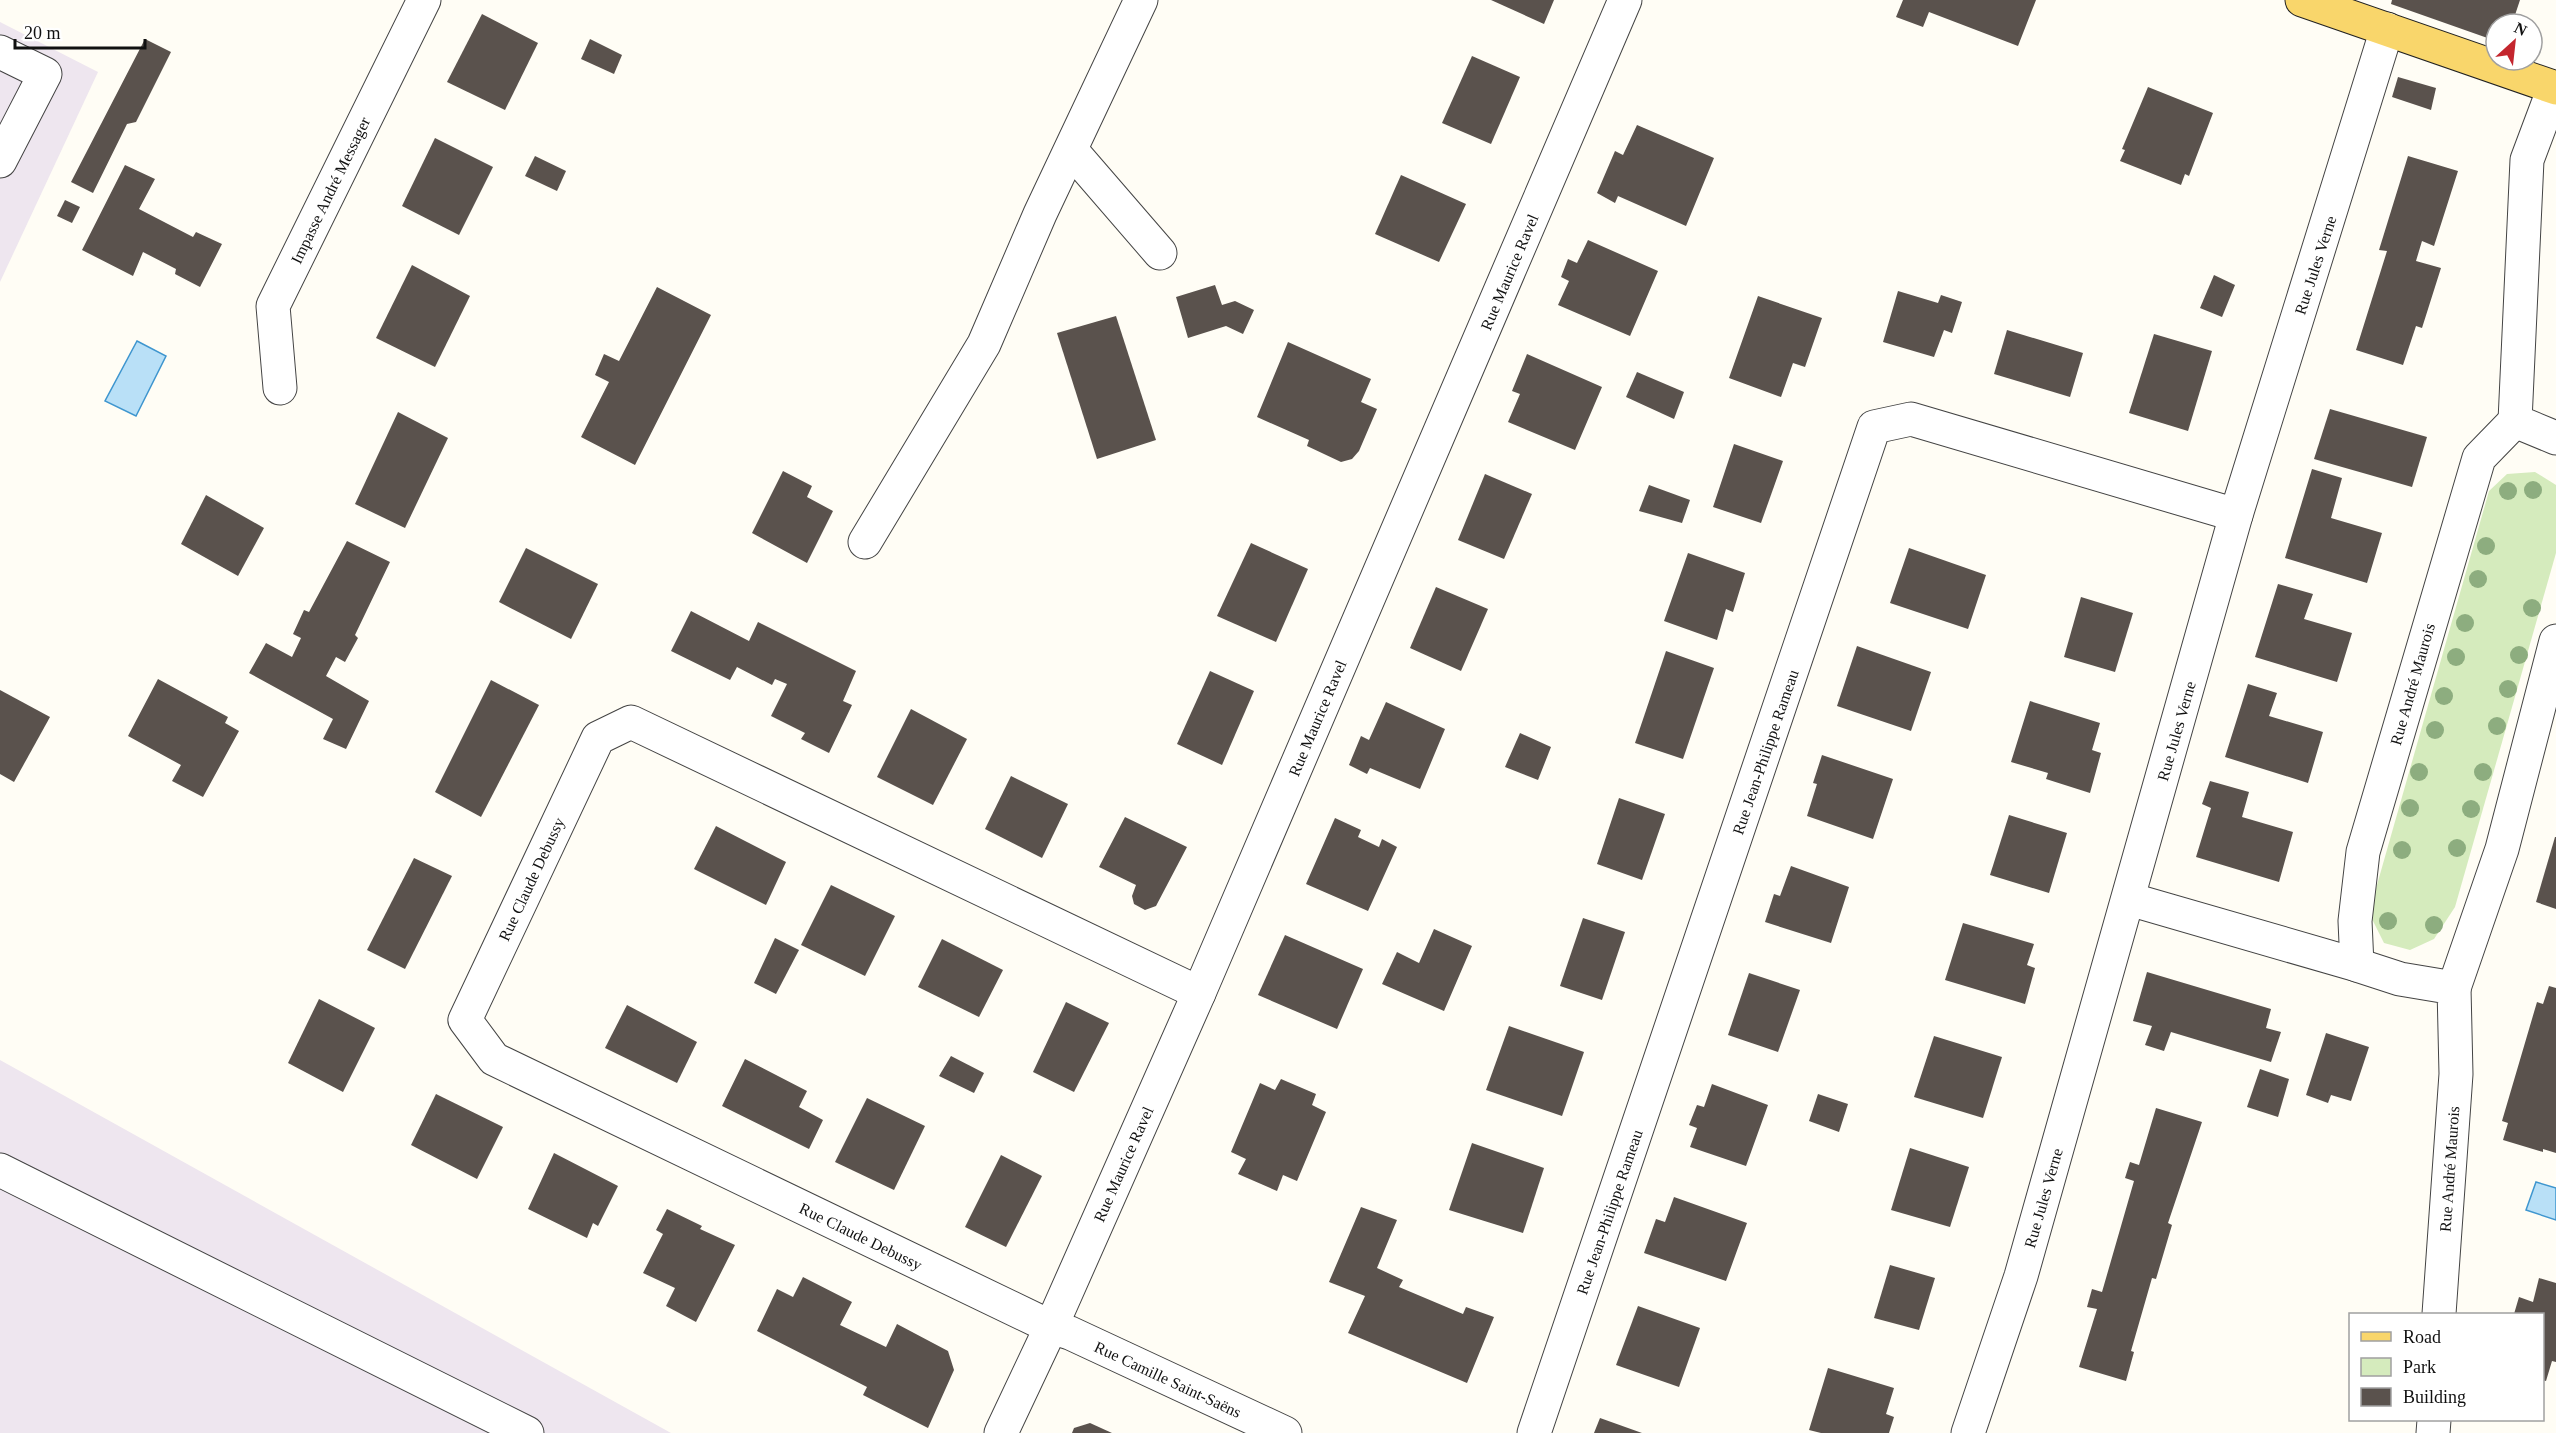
<svg xmlns="http://www.w3.org/2000/svg" width="2556" height="1433" font-family="Georgia,serif">
	<style>
		.industrial { fill: #eee6ef }
		.green { fill: #d5ebbd }
		.water { fill: #b9e0f7; stroke: #3f96cf; stroke-width: 1.5 }
		.building { fill: #5a524d }
		.lines { fill: none; stroke-linecap: round; stroke-linejoin: round }
		.minor-casing { stroke: #444; stroke-width: 35 }
		.major-casing { stroke: #222; stroke-width: 35 }
		.minor { stroke: #fff; stroke-width: 33 }
		.major { stroke: #f9d66b; stroke-width: 33 }
		.tree { fill: #8dad7f }
		.labels { text-anchor: middle; stroke-width: 6; stroke-linejoin: round; paint-order: stroke }
		.street-label { font-size: 16px; fill: #111; stroke: #fff }
	</style>
	<rect width="100%" height="100%" fill="#fffdf5"/>
	<g class="industrial">
		<path d="M0,22L98,72L0,282Z"/>
		<path d="M0,1060L671,1433H0Z"/>
	</g>
	<path class="green" d="M2535,472L2556,485V553L2455,907L2434,939L2410,950L2384,943L2369,913L2489,491L2507,474Z"/>
	<g class="water">
		<path d="M137,341L166,356L136,416L105,401Z"/>
		<path d="M2536,1182L2556,1188V1220L2526,1210Z"/>
	</g>
	<g class="building">
		<path d="M1491,0H1554L1544,24Z"/>
		<path d="M1903,0H2036L2018,46L1929,12L1923,27L1896,17Z"/>
		<path d="M2392,0H2520L2512,24H2496V41L2391,4Z"/>
		<path d="M482,14L538,43L505,110L447,82Z"/>
		<path d="M145,39L171,52L136,122L127,124L93,193L71,182Z"/>
		<path d="M590,39L622,55L614,74L581,59Z"/>
		<path d="M1472,56L1520,77L1491,144L1442,123Z"/>
		<path d="M2398,77L2436,88L2431,110L2392,97Z"/>
		<path d="M2148,87L2213,113L2189,176L2185,174L2181,185L2120,161L2125,150L2122,149Z"/>
		<path d="M1637,125L1714,158L1686,226L1618,196L1615,203L1597,193L1615,151L1623,155Z"/>
		<path d="M435,138L493,167L459,235L402,206Z"/>
		<path d="M535,156L566,171L557,191L525,176Z"/>
		<path d="M2408,156L2458,171L2434,246L2422,241L2416,261L2441,268L2422,328L2416,326L2403,365L2356,350L2387,251L2379,250Z"/>
		<path d="M125,165L155,179L139,209L193,237L196,232L222,244L200,287L175,274L176,269L143,252L133,276L82,250Z"/>
		<path d="M1401,175L1466,204L1439,262L1375,234Z"/>
		<path d="M65,200L80,207L72,223L57,216Z"/>
		<path d="M1588,240L1658,271L1630,336L1558,305L1569,281L1561,277L1568,259L1577,263Z"/>
		<path d="M412,265L470,296L435,367L376,338Z"/>
		<path d="M2214,275L2235,285L2222,317L2200,308Z"/>
		<path d="M1215,285L1222,305L1235,301L1254,310L1243,334L1226,326L1188,338L1176,297Z"/>
		<path d="M657,287L711,315L635,465L581,437L609,382L595,375L604,354L619,361Z"/>
		<path d="M1898,291L1938,303L1941,295L1962,302L1952,333L1944,330L1934,357L1883,342Z"/>
		<path d="M1758,296L1822,318L1805,367L1793,363L1781,397L1729,378Z"/>
		<path d="M1116,316L1156,440L1097,459L1057,333Z"/>
		<path d="M2007,330L2083,353L2070,397L1994,374Z"/>
		<path d="M2154,334L2212,351L2188,431L2129,413Z"/>
		<path d="M1288,342L1371,379L1361,402L1377,409L1359,451L1352,459L1341,462L1307,446L1309,440L1257,417Z"/>
		<path d="M1527,354L1602,387L1575,450L1508,422L1520,394L1512,391Z"/>
		<path d="M1637,372L1684,392L1674,419L1626,397Z"/>
		<path d="M2330,409L2427,437L2412,487L2314,459Z"/>
		<path d="M398,412L448,438L405,528L355,504Z"/>
		<path d="M1734,444L1783,461L1761,523L1713,507Z"/>
		<path d="M2312,469L2342,478L2331,518L2382,533L2367,583L2285,558Z"/>
		<path d="M783,471L812,486L807,497L833,511L807,563L752,533Z"/>
		<path d="M1485,474L1532,494L1504,559L1458,540Z"/>
		<path d="M1649,485L1690,500L1682,523L1639,511Z"/>
		<path d="M206,495L264,528L238,576L181,544Z"/>
		<path d="M347,541L390,562L355,635L358,638L345,662L336,657L326,676L369,701L346,749L323,739L333,719L249,673L266,643L292,657L301,638L293,634L304,610L309,612Z"/>
		<path d="M1251,543L1308,569L1276,642L1217,616Z"/>
		<path d="M526,548L598,584L571,639L499,602Z"/>
		<path d="M1909,548L1986,575L1968,629L1890,603Z"/>
		<path d="M1688,553L1745,573L1733,612L1726,609L1717,640L1664,621Z"/>
		<path d="M2278,584L2313,594L2304,619L2352,633L2337,682L2255,657Z"/>
		<path d="M1436,587L1488,609L1461,671L1410,648Z"/>
		<path d="M2081,597L2133,613L2115,672L2064,657Z"/>
		<path d="M691,611L749,641L758,622L856,671L843,701L852,705L829,753L801,739L805,733L771,716L787,684L775,679L772,685L737,667L730,680L671,651Z"/>
		<path d="M1857,646L1931,672L1911,731L1837,706Z"/>
		<path d="M1666,651L1714,668L1683,759L1635,743Z"/>
		<path d="M1210,671L1254,691L1222,765L1177,744Z"/>
		<path d="M158,679L228,717L225,723L239,731L203,797L172,781L181,765L128,736Z"/>
		<path d="M491,680L539,705L481,817L435,792Z"/>
		<path d="M2248,684L2277,693L2269,716L2323,732L2308,783L2225,757Z"/>
		<path d="M0,690L50,717L14,782L0,774Z"/>
		<path d="M2030,701L2100,723L2092,750L2101,753L2090,793L2046,779L2048,773L2011,762Z"/>
		<path d="M1386,702L1445,729L1420,789L1370,768L1367,774L1349,765L1361,736L1369,740Z"/>
		<path d="M911,709L967,739L933,805L877,777Z"/>
		<path d="M1520,733L1551,747L1538,780L1505,767Z"/>
		<path d="M1822,755L1893,779L1873,839L1807,816L1817,784L1813,783Z"/>
		<path d="M1011,776L1068,804L1042,858L985,829Z"/>
		<path d="M2210,781L2249,792L2242,817L2293,832L2279,882L2196,857L2211,808L2202,804Z"/>
		<path d="M1619,798L1665,814L1642,880L1597,864Z"/>
		<path d="M2009,815L2067,833L2049,893L1990,875Z"/>
		<path d="M1125,817L1187,847L1156,906L1145,910L1134,904L1132,896L1136,885L1099,867Z"/>
		<path d="M1335,818L1361,830L1358,837L1379,847L1382,839L1397,847L1368,911L1306,884Z"/>
		<path d="M716,826L786,862L766,905L694,869Z"/>
		<path d="M2555,837H2556V909L2536,902Z"/>
		<path d="M414,858L452,876L405,969L367,950Z"/>
		<path d="M1791,866L1849,887L1831,943L1765,922L1774,894L1780,896Z"/>
		<path d="M831,885L895,916L865,976L801,945Z"/>
		<path d="M1583,918L1625,932L1602,1000L1560,986Z"/>
		<path d="M1963,923L2034,944L2027,965L2035,968L2025,1004L1945,980Z"/>
		<path d="M1434,929L1472,946L1444,1011L1382,984L1397,952L1419,963Z"/>
		<path d="M1285,935L1363,969L1337,1029L1258,995Z"/>
		<path d="M775,938L799,950L776,994L754,983Z"/>
		<path d="M942,939L1003,970L979,1017L918,987Z"/>
		<path d="M2147,972L2271,1009L2266,1028L2281,1032L2271,1062L2171,1032L2164,1051L2145,1045L2152,1026L2133,1021Z"/>
		<path d="M1749,973L1800,990L1778,1052L1728,1035Z"/>
		<path d="M2549,986L2556,988V1153L2543,1149V1152L2503,1140L2508,1123L2502,1121L2537,1002L2543,1004Z"/>
		<path d="M319,999L375,1028L343,1092L288,1063Z"/>
		<path d="M1066,1002L1109,1023L1074,1092L1033,1072Z"/>
		<path d="M627,1005L697,1042L677,1083L605,1048Z"/>
		<path d="M1509,1026L1584,1052L1562,1116L1486,1090Z"/>
		<path d="M2326,1033L2369,1047L2351,1101L2331,1095L2328,1103L2306,1095Z"/>
		<path d="M1934,1036L2002,1057L1983,1118L1914,1097Z"/>
		<path d="M951,1056L984,1073L974,1093L939,1076Z"/>
		<path d="M745,1059L807,1091L799,1107L823,1120L809,1149L722,1106Z"/>
		<path d="M2260,1069L2289,1079L2278,1117L2247,1107Z"/>
		<path d="M1281,1079L1316,1094L1312,1105L1326,1112L1297,1181L1283,1175L1277,1191L1238,1174L1246,1159L1231,1152L1260,1083L1275,1090Z"/>
		<path d="M1712,1084L1768,1105L1746,1166L1690,1147L1697,1128L1689,1125L1697,1105L1704,1107Z"/>
		<path d="M436,1094L503,1127L477,1179L411,1145Z"/>
		<path d="M1818,1094L1848,1104L1839,1132L1809,1121Z"/>
		<path d="M867,1098L925,1126L894,1190L835,1162Z"/>
		<path d="M2156,1108L2202,1122L2168,1223L2172,1225L2156,1279L2152,1278L2131,1351L2134,1352L2126,1381L2079,1367L2097,1309L2087,1307L2092,1289L2102,1292L2134,1181L2125,1178L2130,1162L2139,1165Z"/>
		<path d="M1472,1143L1544,1168L1523,1233L1449,1210Z"/>
		<path d="M1910,1148L1969,1167L1950,1227L1891,1210Z"/>
		<path d="M554,1153L618,1186L598,1226L593,1223L587,1238L528,1209Z"/>
		<path d="M1001,1155L1042,1176L1006,1247L965,1227Z"/>
		<path d="M1674,1197L1747,1223L1726,1281L1644,1253L1656,1219L1665,1222Z"/>
		<path d="M1361,1207L1397,1220L1377,1268L1403,1280L1399,1287L1463,1314L1466,1307L1494,1317L1467,1383L1348,1333L1365,1296L1329,1282Z"/>
		<path d="M667,1209L702,1226L700,1229L735,1245L696,1322L666,1306L675,1288L643,1273L663,1234L656,1230Z"/>
		<path d="M1890,1265L1935,1278L1919,1330L1874,1318Z"/>
		<path d="M803,1277L852,1302L840,1325L886,1347L897,1324L948,1351L954,1370L928,1428L863,1395L867,1387L757,1331L777,1289L793,1297Z"/>
		<path d="M2539,1278L2556,1283V1362L2552,1361L2546,1381L2542,1380V1314H2514L2519,1297L2533,1302Z"/>
		<path d="M1638,1306L1700,1328L1679,1387L1616,1365Z"/>
		<path d="M1828,1368L1894,1388L1886,1414L1894,1417L1889,1433H1821L1809,1430Z"/>
		<path d="M1600,1418L1642,1433H1594Z"/>
		<path d="M1090,1423L1112,1433H1072L1074,1428Z"/>
	</g>
	<g class="lines">
		<g class="minor-casing">
			<g id="minor">
				<path d="M0,52L45,74L0,161"/>
				<path d="M2554,88L2527,160L2515,421L2556,438"/>
				<path d="M1071,150L1160,253"/>
				<path d="M280,388L273,306L424,0"/>
				<path d="M865,542L984,344L1040,214L1141,0"/>
				<path d="M2129,899L2357,965L2400,979L2454,988L2456,1074L2439,1314"/>
				<path d="M2357,965L2355,921L2363,852L2479,458L2515,421"/>
				<path d="M2454,988L2502,849L2556,641"/>
				<path d="M1199,993L631,722L598,738L465,1020L494,1059L1051,1327L1070,1333L1285,1433"/>
				<path d="M0,1170L527,1433"/>
				<path d="M1001,1433L1051,1327L1199,993L1625,0"/>
				<path d="M1534,1433L1874,427L1911,419L2236,515"/>
				<path d="M1968,1433L2021,1276L2236,515L2387,29"/>
				<path d="M2433,1433L2434,1420"/>
			</g>
		</g>
		<g class="major-casing">
			<path id="major" d="M2302,0L2556,88"/>
		</g>
		<use href="#minor" class="minor"/>
		<use href="#major" class="major"/>
	</g>
	<g class="tree">
		<circle cx="2533" cy="490" r="9"/>
		<circle cx="2508" cy="491" r="9"/>
		<circle cx="2486" cy="546" r="9"/>
		<circle cx="2478" cy="579" r="9"/>
		<circle cx="2532" cy="608" r="9"/>
		<circle cx="2465" cy="623" r="9"/>
		<circle cx="2519" cy="655" r="9"/>
		<circle cx="2456" cy="657" r="9"/>
		<circle cx="2508" cy="689" r="9"/>
		<circle cx="2444" cy="696" r="9"/>
		<circle cx="2497" cy="726" r="9"/>
		<circle cx="2435" cy="730" r="9"/>
		<circle cx="2419" cy="772" r="9"/>
		<circle cx="2483" cy="772" r="9"/>
		<circle cx="2410" cy="808" r="9"/>
		<circle cx="2471" cy="809" r="9"/>
		<circle cx="2457" cy="848" r="9"/>
		<circle cx="2402" cy="850" r="9"/>
		<circle cx="2388" cy="921" r="9"/>
		<circle cx="2434" cy="925" r="9"/>
	</g>
	<g class="labels">
		<g class="street-label">
			<text transform="translate(330 190) rotate(-64)" y="6">Impasse André Messager</text>
			<text transform="translate(2315 265) rotate(-72)" y="6">Rue Jules Verne</text>
			<text transform="translate(1509 272) rotate(-67)" y="6">Rue Maurice Ravel</text>
			<text transform="translate(2412 684) rotate(-74)" y="6">Rue André Maurois</text>
			<text transform="translate(1317 718) rotate(-67)" y="6">Rue Maurice Ravel</text>
			<text transform="translate(2176 731) rotate(-74)" y="6">Rue Jules Verne</text>
			<text transform="translate(1765 752) rotate(-71)" y="6">Rue Jean-Philippe Rameau</text>
			<text transform="translate(531 879) rotate(-65)" y="6">Rue Claude Debussy</text>
			<text transform="translate(1123 1164) rotate(-66)" y="6">Rue Maurice Ravel</text>
			<text transform="translate(2449 1169) rotate(-86)" y="6">Rue André Maurois</text>
			<text transform="translate(2043 1198) rotate(-74)" y="6">Rue Jules Verne</text>
			<text transform="translate(1609 1212) rotate(-71)" y="6">Rue Jean-Philippe Rameau</text>
			<text transform="translate(861 1236) rotate(26)" y="6">Rue Claude Debussy</text>
			<text transform="translate(1168 1379) rotate(25)" y="6">Rue Camille Saint-Saëns</text>
		</g>
	</g>
	<rect x="2349" y="1313" width="195" height="108" fill="#ffffff" stroke="#a0a0a0" stroke-width="1.5"/>
	<rect x="2361" y="1332" width="30" height="9" fill="#f9d66b" stroke="#a0a0a0" stroke-width="1.5"/>
	<text x="2403" y="1343" font-size="18" fill="#111111">Road</text>
	<rect x="2361" y="1358" width="30" height="18" fill="#d5ebbd" stroke="#a0a0a0" stroke-width="1.5"/>
	<text x="2403" y="1373" font-size="18" fill="#111111">Park</text>
	<rect x="2361" y="1388" width="30" height="18" fill="#5a524d" stroke="#a0a0a0" stroke-width="1.5"/>
	<text x="2403" y="1403" font-size="18" fill="#111111">Building</text>
	<g transform="translate(2514 42) rotate(27)"><circle r="28" fill="#ffffff" stroke="#a0a0a0" stroke-width="1.5"/>
	<path d="M0-4.5L10 22L0 15L-10 22Z" fill="#c4262e"/>
	<text y="-9" font-size="16" font-weight="bold" text-anchor="middle" fill="#111111">N</text>
	</g>
	<path d="M15 39v9h130v-9" fill="none" stroke="#111111" stroke-width="3"/>
	<text x="24" y="39" font-size="18" fill="#111111" stroke="#ffffff" stroke-width="4.5" paint-order="stroke">20 m</text>
</svg>
